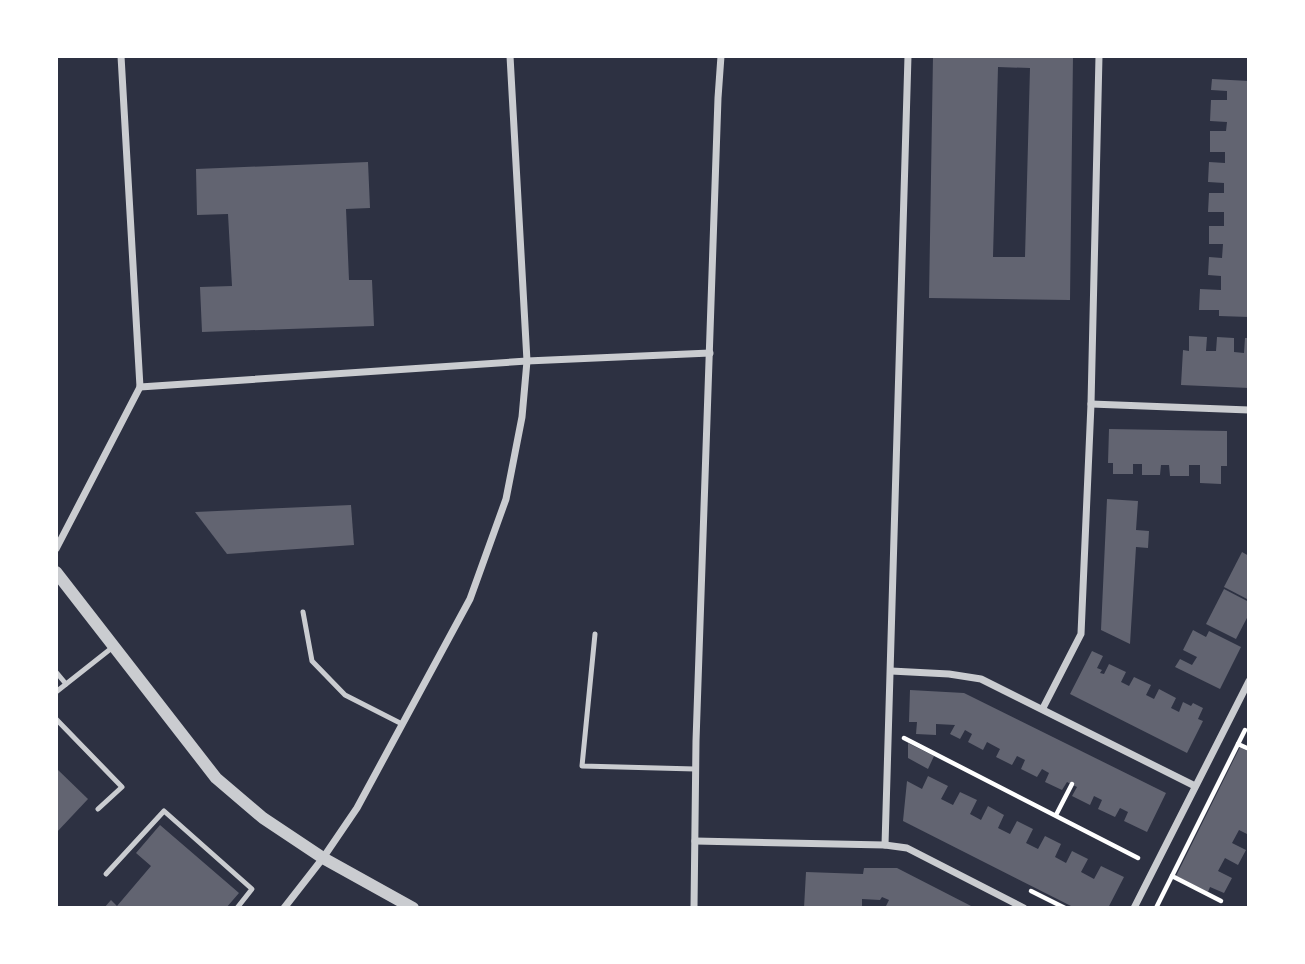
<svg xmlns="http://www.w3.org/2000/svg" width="1305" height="964" font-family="Helvetica,sans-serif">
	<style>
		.building { fill: #626471; fill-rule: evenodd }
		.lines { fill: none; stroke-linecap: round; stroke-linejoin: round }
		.path { stroke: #fff; stroke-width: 4.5 }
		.service { stroke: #caccd0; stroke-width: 5 }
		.minor { stroke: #caccd0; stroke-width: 7 }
		.tertiary { stroke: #caccd0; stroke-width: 12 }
	</style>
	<rect width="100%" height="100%" fill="#2d3142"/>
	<g class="building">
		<path d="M933,56H1073L1070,300L929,298ZM998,67L1030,68L1025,257H993Z"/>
		<path d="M1212,79L1249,81V317L1219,316V310H1199L1200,289L1221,290V276L1208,275L1209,257L1222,258L1223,244H1209V226H1224V212H1208L1209,193H1224V183L1208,182L1209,162L1225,163V152H1210V131H1226L1227,122L1210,121L1211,100H1227V91L1211,90Z"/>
		<path d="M368,162L370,208L346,209L349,280H372L374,326L202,332L200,287L232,286L228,214L197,215L196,169Z"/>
		<path d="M1189,336L1207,337L1206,351H1216L1217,337L1234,338V352L1244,353L1245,338H1249V388L1181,385L1183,350L1189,351Z"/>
		<path d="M1109,429L1227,431V466H1221V484L1200,483V465H1189V476H1170L1169,465H1161L1160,475H1142V464H1133V474H1113V463H1108Z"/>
		<path d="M1107,499L1138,501L1136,530L1149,531L1148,548L1136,547L1130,644L1101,630Z"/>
		<path d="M351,505L354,545L227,554L195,512Z"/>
		<path d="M1242,552L1249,556V600L1224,587Z"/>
		<path d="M1224,589L1249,602V614L1236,639L1206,624Z"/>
		<path d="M1193,630L1206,637L1209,631L1241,647L1220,689L1175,667L1180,659L1192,665L1197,657L1183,650Z"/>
		<path d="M1092,651L1103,656L1097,668L1102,670L1100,673L1104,674L1109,664L1126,672L1121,682L1129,686L1134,677L1151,685L1146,695L1154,699L1159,689L1176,698L1171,708L1179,712L1183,702L1191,706L1193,703L1203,708L1198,719L1203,721L1187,753L1070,694Z"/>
		<path d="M910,690L964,693L1166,793L1147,832L1124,821L1128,812L1120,808L1115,817L1098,809L1102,800L1094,796L1090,805L1072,796L1077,787L1067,782L1062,790L1045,782L1049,773L1042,769L1037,777L1021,769L1025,760L1017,756L1012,765L996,757L1000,749L987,742L983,750L968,742L972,734L965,730L960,739L950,734L955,725L936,724V735L916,734L917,722H909Z"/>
		<path d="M908,743L934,756L928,769L908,758Z"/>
		<path d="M1240,747L1249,752V835L1239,830L1232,843L1246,850L1238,865L1225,858L1218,871L1232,878L1224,893L1210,887L1208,892L1176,876Z"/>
		<path d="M56,768L88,799L56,833Z"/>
		<path d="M928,776L948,786L941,799L953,805L960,792L977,800L970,814L981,820L988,806L1004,815L998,828L1010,834L1017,821L1033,829L1026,843L1038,849L1045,836L1061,844L1055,857L1066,863L1072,851L1088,859L1081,872L1094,879L1101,866L1124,877L1108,908H1075L903,821L907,781L922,789Z"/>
		<path d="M160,825L239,893L226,908H104L111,900L117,906L151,866L136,853Z"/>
		<path d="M864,868H897L975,908H885L889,900L882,897L880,900L862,899V908H804L806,872L863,874Z"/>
	</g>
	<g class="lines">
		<g class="path">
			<path d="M904,738L1138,858"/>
			<path d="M1238,744L1249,749"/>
			<path d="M1056,815L1072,784"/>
			<path d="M1172,876L1221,901"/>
			<path d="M1031,891L1065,908"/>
			<path d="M1156,908L1245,730"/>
		</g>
		<g class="service">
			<path d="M303,612L312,661L345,695L402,724"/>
			<path d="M595,634L582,766L695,769"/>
			<path d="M56,672L66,684"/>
			<path d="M56,692L113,647"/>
			<path d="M56,719L122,787L98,809"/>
			<path d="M106,874L164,811L252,889L237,908"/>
		</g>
		<g class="minor">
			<path d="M140,387L527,361L710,353"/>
			<path d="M1091,404L1249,410"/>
			<path d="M56,549L140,387L121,56"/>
			<path d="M891,671L949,674L981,679L1195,786"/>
			<path d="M1043,708L1081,634L1091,404L1099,56"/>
			<path d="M695,841L885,845L907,848L1024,908"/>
			<path d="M885,845L908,56"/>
			<path d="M284,908L323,858L357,808L470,599L506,499L522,417L527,361L510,56"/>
			<path d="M694,908L696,741L718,98L721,56"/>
			<path d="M1134,908L1249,681"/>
		</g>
		<path class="tertiary" d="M56,572L216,778L263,818L323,858L413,908"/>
	</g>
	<rect width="1305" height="964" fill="none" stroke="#ffffff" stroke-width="116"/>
</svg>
